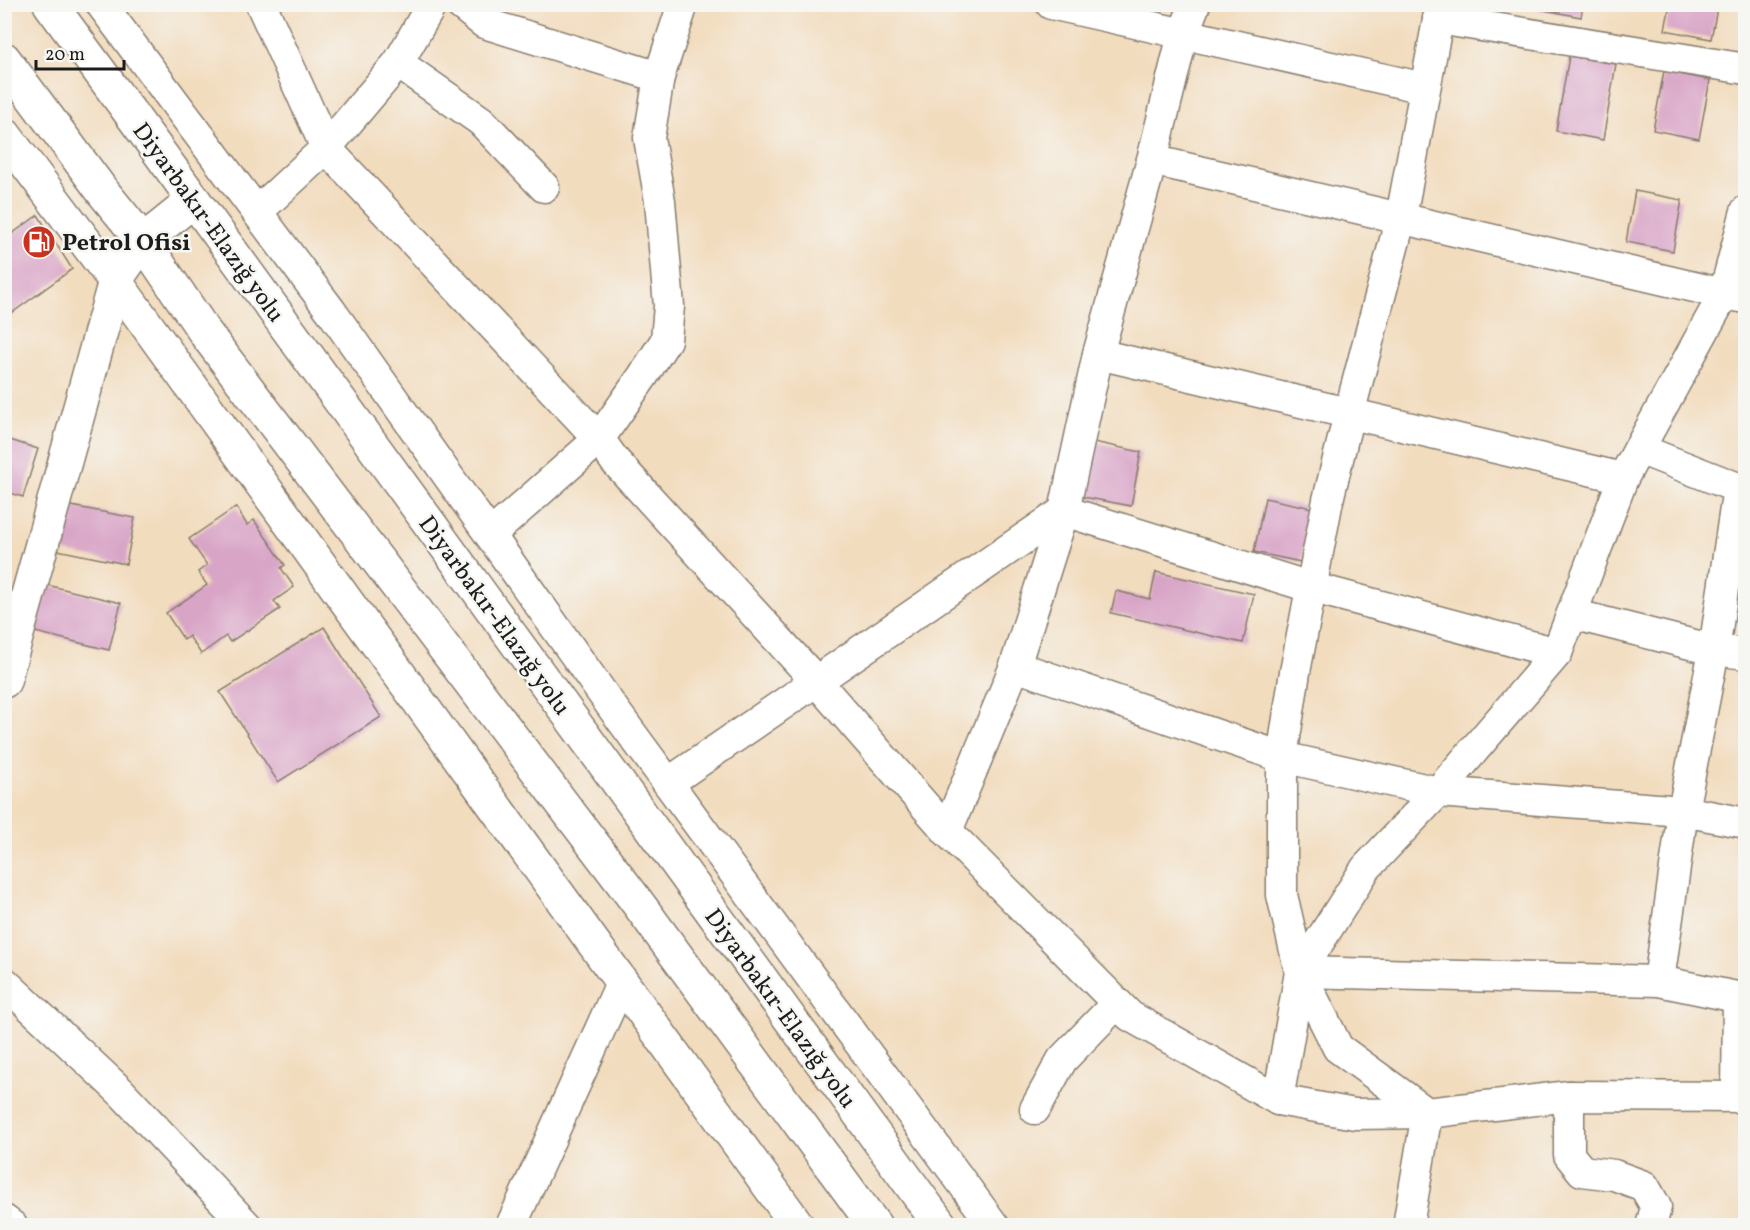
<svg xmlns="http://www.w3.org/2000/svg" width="1750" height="1230" font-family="Vollkorn,serif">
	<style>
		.building { fill: #d9a5c7 }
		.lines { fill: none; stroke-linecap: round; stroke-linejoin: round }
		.minor-casing { stroke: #877c6d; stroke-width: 33 }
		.tertiary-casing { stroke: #877c6d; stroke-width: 36 }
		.trunk-casing { stroke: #877c6d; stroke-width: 36 }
		.minor { stroke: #fff; stroke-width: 30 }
		.tertiary { stroke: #fff; stroke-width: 33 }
		.trunk { stroke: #fff; stroke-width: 33 }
		.labels { text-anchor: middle; stroke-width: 5; stroke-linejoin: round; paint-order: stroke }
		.street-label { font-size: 24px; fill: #1c1c1c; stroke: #f6f6f2 }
		.poi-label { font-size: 24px; font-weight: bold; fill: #1c1c1c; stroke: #f6f6f2; text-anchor: start }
	</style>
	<rect width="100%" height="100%" fill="#f6f6f2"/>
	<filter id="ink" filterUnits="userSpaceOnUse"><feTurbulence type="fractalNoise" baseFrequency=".0167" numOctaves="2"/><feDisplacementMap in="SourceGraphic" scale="12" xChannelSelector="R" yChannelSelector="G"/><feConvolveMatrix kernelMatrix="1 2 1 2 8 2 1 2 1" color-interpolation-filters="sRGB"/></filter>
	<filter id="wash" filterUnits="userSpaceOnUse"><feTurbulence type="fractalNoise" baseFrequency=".008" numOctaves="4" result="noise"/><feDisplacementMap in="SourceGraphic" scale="24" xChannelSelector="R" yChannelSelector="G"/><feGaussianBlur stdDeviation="1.35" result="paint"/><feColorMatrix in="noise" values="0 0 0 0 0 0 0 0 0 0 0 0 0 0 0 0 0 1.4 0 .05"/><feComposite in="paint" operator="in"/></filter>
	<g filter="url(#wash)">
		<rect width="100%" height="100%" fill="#f2dcbe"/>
		<g id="blocks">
			<g class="building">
				<path d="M1538,4H1583L1581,17L1538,9Z"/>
				<path d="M1670,4H1718L1711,39L1665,30Z"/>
				<path d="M1569,56L1616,64L1603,140L1556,131Z"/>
				<path d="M1664,71L1710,80L1699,139L1653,130Z"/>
				<path d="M1635,191L1682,200L1673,251L1626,242Z"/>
				<path d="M38,215L72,269L5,318V239Z"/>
				<path d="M4,438L38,449L23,497L4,491Z"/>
				<path d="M1089,441L1141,452L1131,506L1078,496Z"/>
				<path d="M1265,498L1312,508L1301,562L1254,552Z"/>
				<path d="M66,505L135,518L126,564L57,550Z"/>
				<path d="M236,507L247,525L254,520L285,565L281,568L294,587L274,601L280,609L230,642L226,636L201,654L189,636L184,640L166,613L207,585L198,572L207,565L189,539Z"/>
				<path d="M1156,572L1254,594L1243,643L1111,613L1116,591L1150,599Z"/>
				<path d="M47,585L121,603L109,650L35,632Z"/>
				<path d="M324,627L381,717L278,782L220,692Z"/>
			</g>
		</g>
	</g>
	<g filter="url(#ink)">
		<use href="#blocks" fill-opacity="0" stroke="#877c6d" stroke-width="1.5"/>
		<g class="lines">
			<g class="minor-casing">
				<g id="minor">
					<path d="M101,4L331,311L612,707L994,1226"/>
					<path d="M261,4L326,148L599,439L615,461L817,682L947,831L1130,1016L1278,1100L1355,1114L1427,1113L1569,1096L1746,1097"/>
					<path d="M460,4L484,23L659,77"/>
					<path d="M1051,4L1424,88"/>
					<path d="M1438,19L1746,69"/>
					<path d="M398,63L481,121L544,187"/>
					<path d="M1152,160L1724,294L1746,298"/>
					<path d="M257,212L326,148L398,63L432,4"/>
					<path d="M1098,354L1623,478"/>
					<path d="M1639,449L1738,488L1746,489"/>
					<path d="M490,535L599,439L643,376L666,340L669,306L660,201L649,138L659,77L683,4"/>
					<path d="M1572,614L1714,650L1746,654"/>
					<path d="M1015,666L1282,757L1438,792L1683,811L1746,823"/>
					<path d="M668,783L1064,511L1310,587L1557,653"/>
					<path d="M947,831L1015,666L1064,511L1098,354L1152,160L1183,34L1195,4"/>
					<path d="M1300,972L1659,981L1746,999"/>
					<path d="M1659,981L1683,811L1714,650L1738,488"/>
					<path d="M4,982L121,1092L247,1226"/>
					<path d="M1569,1096V1155L1582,1171L1614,1175L1644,1186L1656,1207L1651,1226"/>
					<path d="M1737,1097L1738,997"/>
					<path d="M1278,1100L1300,972L1366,868L1438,792L1557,653L1623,478L1724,294L1746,211"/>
					<path d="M1035,1109L1062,1060L1117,1003"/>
					<path d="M1427,1113L1338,1048L1300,972L1282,895V757L1295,672L1328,500L1349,414L1401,217L1441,4"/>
					<path d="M4,1220L12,1226"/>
					<path d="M511,1226L622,981"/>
					<path d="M1408,1226L1427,1113"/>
				</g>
			</g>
			<g class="tertiary-casing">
				<g id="tertiary">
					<path d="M4,134L115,281L798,1226"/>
					<path d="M4,681L115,281L143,241L194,200"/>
				</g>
			</g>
			<g class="trunk-casing">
				<g id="trunk">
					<path d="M50,4L156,148L941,1226"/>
					<path d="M4,59L103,192L143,241L206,334L637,902L875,1226"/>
				</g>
			</g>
			<use href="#minor" class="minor"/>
			<use href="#tertiary" class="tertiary"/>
			<use href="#trunk" class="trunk"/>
		</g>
	</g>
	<defs>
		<g id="fuel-disc" transform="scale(1.725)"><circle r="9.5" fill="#c8321e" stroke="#f6f6f2"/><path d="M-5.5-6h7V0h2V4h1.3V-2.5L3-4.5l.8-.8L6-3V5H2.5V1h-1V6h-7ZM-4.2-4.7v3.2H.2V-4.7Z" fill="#fff"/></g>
	</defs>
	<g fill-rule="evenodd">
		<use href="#fuel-disc" x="39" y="242"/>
	</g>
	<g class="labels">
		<g class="street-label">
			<text transform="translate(209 222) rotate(54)" y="8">Diyarbakır-Elazığ yolu</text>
			<text transform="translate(495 615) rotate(54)" y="8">Diyarbakır-Elazığ yolu</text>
			<text transform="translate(781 1008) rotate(54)" y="8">Diyarbakır-Elazığ yolu</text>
		</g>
		<g class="poi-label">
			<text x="62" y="250">Petrol Ofisi</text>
		</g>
	</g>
	<rect width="1750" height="1230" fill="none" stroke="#f6f6f2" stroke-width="24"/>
	<path d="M36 60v9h88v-9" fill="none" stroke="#1c1c1c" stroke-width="3"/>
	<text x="45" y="60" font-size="18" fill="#1c1c1c" stroke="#f6f6f2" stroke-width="4.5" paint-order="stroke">20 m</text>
</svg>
